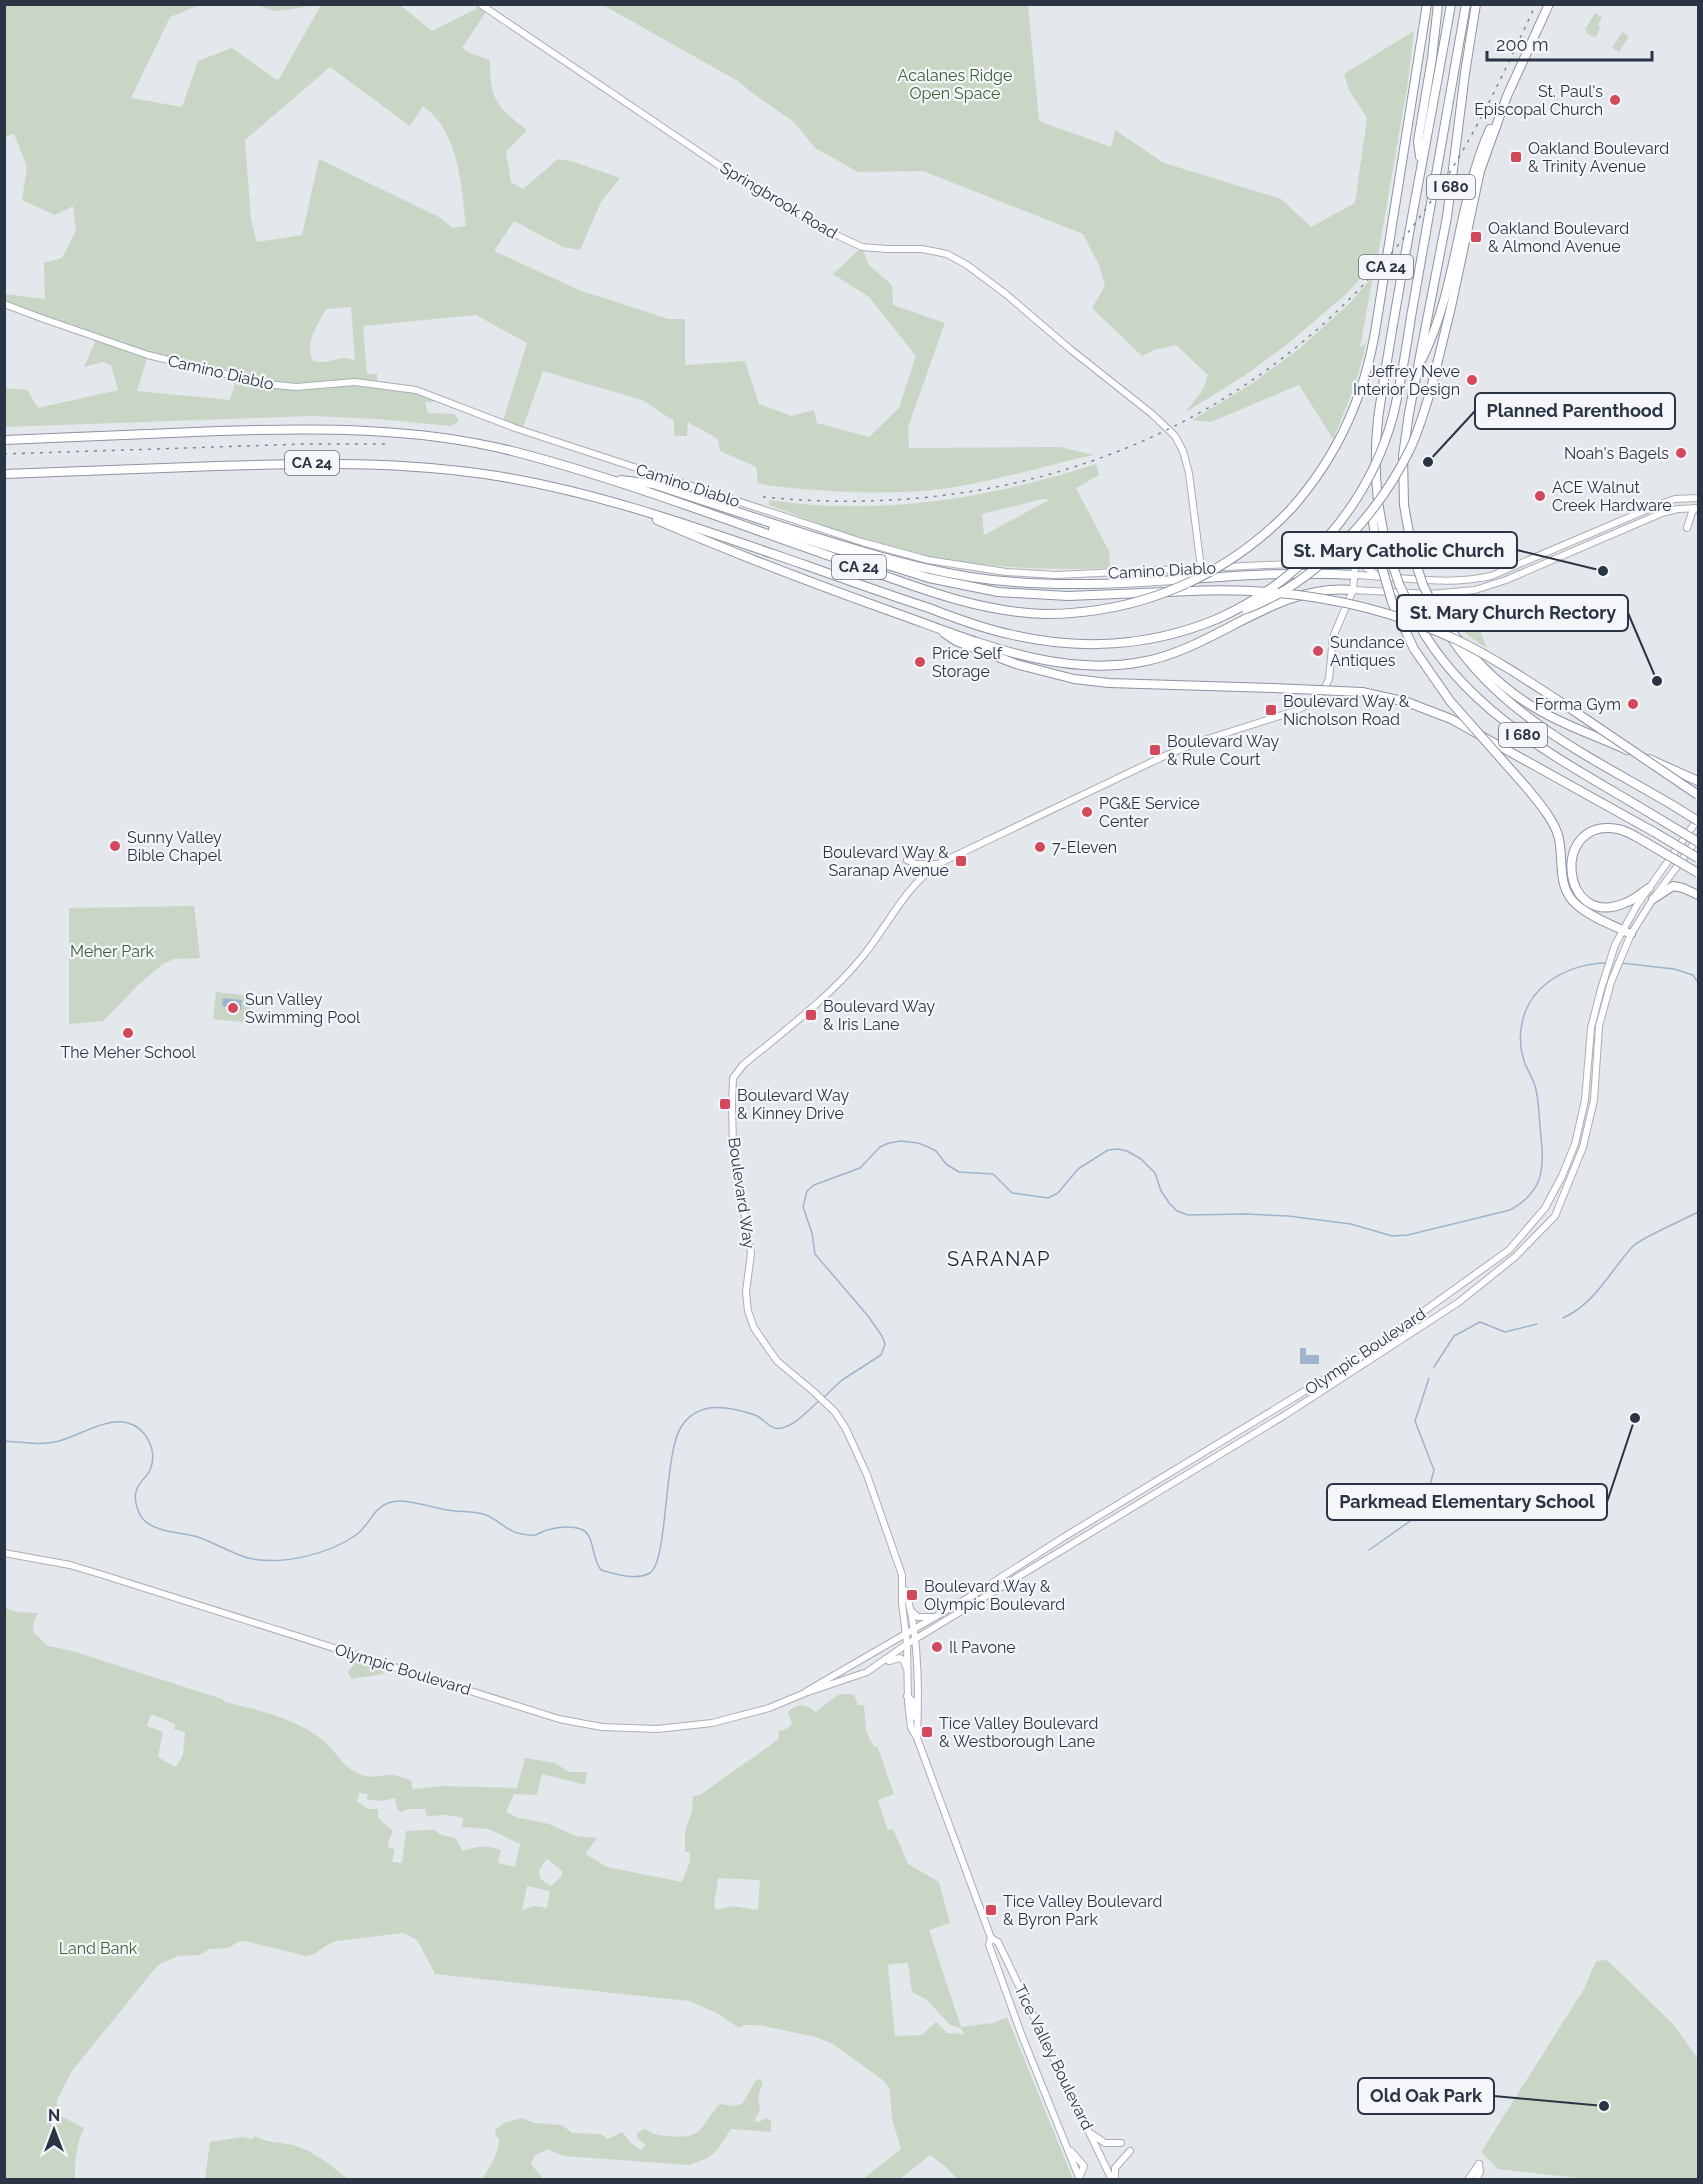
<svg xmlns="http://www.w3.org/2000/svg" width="1703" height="2184" font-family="Raleway,sans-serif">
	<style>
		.green { fill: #c9d6c5; fill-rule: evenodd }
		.water { fill: #9fb4cc }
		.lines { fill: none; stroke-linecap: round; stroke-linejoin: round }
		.stream { stroke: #9fb4cc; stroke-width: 1.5 }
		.secondary-casing { stroke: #a9aeb7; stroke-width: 8 }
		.highway-casing { stroke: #8b94a3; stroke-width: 10 }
		.secondary { stroke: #fff; stroke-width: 6 }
		.highway { stroke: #fff; stroke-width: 8 }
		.rail { stroke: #7d8696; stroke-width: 1.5; stroke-dasharray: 3 6; stroke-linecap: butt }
		.highway-bridge-casing { stroke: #8b94a3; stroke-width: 10; stroke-linecap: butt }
		.highway-bridge { stroke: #fff; stroke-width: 8 }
		.poi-dot { fill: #d1495b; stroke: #f4f6f9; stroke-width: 2 }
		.labels { text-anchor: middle; stroke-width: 4.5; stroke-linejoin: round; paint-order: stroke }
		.shield { fill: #f4f6f9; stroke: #676e7b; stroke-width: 1.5 }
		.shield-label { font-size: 15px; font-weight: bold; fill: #2b3445 }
		.park-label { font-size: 16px; fill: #3f6138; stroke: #f4f6f9 }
		.poi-label { font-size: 16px; fill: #2b3445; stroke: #f4f6f9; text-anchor: start }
		.street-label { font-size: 16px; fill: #2b3445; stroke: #f4f6f9 }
		.quarter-label { font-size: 20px; letter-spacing: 1.5px; fill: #1d2536; stroke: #f4f6f9 }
		.leader { fill: none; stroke: #2b3445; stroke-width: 2 }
		.callout-dot { fill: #2b3445; stroke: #f4f6f9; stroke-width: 2 }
		.callout { fill: #f4f6f9; stroke: #2b3445; stroke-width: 2 }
		.callout-label { font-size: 18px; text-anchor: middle; font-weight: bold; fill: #2b3445 }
	</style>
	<rect width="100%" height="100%" fill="#e4e7ec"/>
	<g class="green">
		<path d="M4,5H200L170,17L131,98L182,107L198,61L232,48L278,81L321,5H400L432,31L481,6L487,10L462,48L472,54L490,60C490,100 496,106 527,130L506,152L511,182L523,189L558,159L574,162L620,178L601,202L580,250L563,247L514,221L494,251L579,290L668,319H685V365L745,361L759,404L792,416L814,410L817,423L869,437L899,408L916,356L869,297L833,274L862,247L869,265L892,285L893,305L945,323L908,427L909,448L1060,447L1093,455C1045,466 998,480 949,488C891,496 823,492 765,485L758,483L756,467L720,451L718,439L688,422L687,436H674V421L642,400L543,371L522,430L502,424L527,343L476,315L363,326L367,374H377V384L447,401L425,402L428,413L455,414L459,421L451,426L377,419L313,416L5,427V388L27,390L38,408L118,390L111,365L103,362L84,367L97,338L5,304V294L45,299L44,263L62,258L76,231L73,206L55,215L22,200L27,167L14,134L5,137ZM330,67L410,126L423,106C460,133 461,185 466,226L453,228L439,217L319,159L302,235L257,242L251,220L245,140ZM351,307L355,361C341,352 328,366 313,361C304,341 317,327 326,309ZM148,355L237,378L230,400L137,391Z"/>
		<path d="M256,5V4L318,5L276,11Z"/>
		<path d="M603,5H1028L1039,121L1111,147L1115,130L1164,163L1281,199L1311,227L1355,203L1367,118L1349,90L1344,74L1414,31L1407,88L1377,261L1346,294L1290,342L1247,374L1186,412L1203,389L1208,375L1176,345L1154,350L1142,356L1092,308L1105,286L1099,265L1083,234L923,171L858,172L815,148L794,122L751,92L738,81Z"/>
		<path d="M1595,13L1602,17L1598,24L1600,29L1595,38L1587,33L1585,29Z"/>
		<path d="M1622,32L1629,36L1619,52L1612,48Z"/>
		<path d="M1373,276L1360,348L1366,343C1359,377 1347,407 1333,439L1299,385L1211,422L1192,420L1253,383L1300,348L1351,302Z"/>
		<path d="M1096,464L1099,475L1076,488L1109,551L1110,568C1042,571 975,567 908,552C861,541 815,522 769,505V500C879,517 991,498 1096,464ZM1043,499L1049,500L984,535L982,514Z"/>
		<path d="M1441,600H1467L1487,648C1467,637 1451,621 1441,600Z"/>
		<path d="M194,906L200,958L174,959L164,963L139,984L103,1021L69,1024V908Z"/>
		<path d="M216,992L252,996L250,1023L213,1019Z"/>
		<path d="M5,1608L17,1612L38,1613L34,1621L33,1632L48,1646L72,1651L222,1699L225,1702C258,1710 298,1719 324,1741C336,1751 342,1766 357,1773C370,1780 380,1775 393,1775C399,1776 406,1779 411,1780L413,1789L443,1786L517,1788L525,1758L555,1763L569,1772H587L585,1785L542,1774L537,1795L514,1794L506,1812L519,1818L549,1824L576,1836L597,1838L585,1854L607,1867L682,1882L690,1862V1852H685V1832L692,1811L693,1796L700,1795L779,1739L778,1732L786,1729L792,1724L788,1712C796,1703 807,1703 815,1712C831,1703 833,1690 854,1695L858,1705H864L866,1731L874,1747L877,1746L894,1794L878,1800L888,1830L893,1829L908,1864L939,1882L950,1923L929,1930L961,2027L993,2023L1007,2017L1073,2179H957L946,2167L930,2155L900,2179H863L901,2149L892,2119L890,2090L884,2081L833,2044L816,2037L758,2025H744L739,2028L717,2013L689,2001L435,1974L418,1941L408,1935L403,1933L336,1941C325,1944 317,1955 306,1956L245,1941L238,1942L228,1948L210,1949L199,1955L178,1956L158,1965L72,2071L57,2100V2114L84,2128C76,2144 75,2162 75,2179H5ZM151,1714L175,1724L174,1729L185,1732L183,1755L176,1767L158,1757L163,1732L147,1726ZM359,1793L368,1794L366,1799L380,1801L395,1798L397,1809L402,1812L408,1809H425L427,1816L447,1815L463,1818L462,1827L489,1829L520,1844L515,1867L498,1863L501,1850C487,1845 477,1846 463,1851L455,1838L439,1834L434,1830L406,1831L402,1863L392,1862L395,1849L389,1848L388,1842L393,1831L378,1818V1809H368L357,1801ZM547,1859L562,1871V1876L551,1886C536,1879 536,1871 547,1859ZM718,1878L760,1880L758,1910L732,1906L717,1910L714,1906ZM527,1886L550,1891L547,1908L534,1906L522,1910ZM908,1963L912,1992L926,1999L950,2025L961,2028L964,2034L947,2033L936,2022L922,2035L895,2036L888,1967L889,1964Z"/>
		<path d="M357,1659L386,1669L383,1674L351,1679L348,1672Z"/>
		<path d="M1607,1960L1673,2024L1698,2059V2179H1586L1498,2169L1481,2152L1584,1989L1596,1961Z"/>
		<path d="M760,2079L763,2082L758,2097L760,2110L754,2121L759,2122L766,2118L771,2121V2132L731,2129L717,2150L708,2158L689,2165L564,2156L548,2149L535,2155L531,2164L543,2179H482C490,2167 499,2154 499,2139L495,2134L496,2129L504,2123L521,2118L535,2123L562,2125L572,2133L601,2134L608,2139L622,2132L632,2144L641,2150L646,2145L637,2138V2133L645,2129C652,2134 658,2135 667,2136C705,2140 698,2128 720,2104L735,2106L742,2104L756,2080Z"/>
		<path d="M255,2136C266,2142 275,2142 287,2144C310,2147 331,2166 348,2179H205L210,2142L242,2137L252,2139Z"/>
	</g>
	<g class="water">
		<path d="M223,998L242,1000L241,1010L222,1006Z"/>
		<path d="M1300,1348H1306V1355H1319V1364H1300Z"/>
	</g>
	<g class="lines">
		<g class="stream">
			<path d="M1621,963L1674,969L1693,975L1698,983"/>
			<path d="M1563,1318C1596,1303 1610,1271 1633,1246C1641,1238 1685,1219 1698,1212"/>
			<path d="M1434,1367L1454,1336L1480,1322L1505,1332L1537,1324"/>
			<path d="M823,1398L842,1380L881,1355L885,1344L882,1336L868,1316L815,1254L812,1233L803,1207L807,1191L814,1185L860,1168L880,1147L889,1143L901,1141L918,1143L928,1147L936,1151L946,1164L959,1172L993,1174L1012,1193L1048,1198L1058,1193L1078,1169L1108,1150L1118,1149L1127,1151L1141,1159L1155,1173L1161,1191L1170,1204L1177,1211L1188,1215L1245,1214L1288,1216L1351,1224L1392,1236L1408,1235L1510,1210C1547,1190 1544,1164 1540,1127C1539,1114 1539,1099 1535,1086C1533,1078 1527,1070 1524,1061C1515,1033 1523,1001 1547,983C1564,970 1586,963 1607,963"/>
			<path d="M4,1441C21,1442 42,1446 59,1441C79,1436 106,1417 128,1423C147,1428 158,1452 150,1470C147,1477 139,1482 137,1489C133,1497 137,1512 143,1519C155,1533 182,1532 198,1537C215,1543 231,1553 248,1558C282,1566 329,1554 356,1535C369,1526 373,1508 388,1503C406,1496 436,1510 454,1511C465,1512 476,1511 486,1515C497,1519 505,1529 517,1533C523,1534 529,1536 535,1535C539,1534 543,1531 547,1530C557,1527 573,1525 583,1530C595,1537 591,1557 601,1570C615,1574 635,1581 650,1573C668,1562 664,1453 681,1427C698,1400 729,1406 755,1415C765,1419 770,1431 782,1428C797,1424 808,1410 819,1401"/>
			<path d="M1369,1550L1423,1512L1434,1470L1415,1421L1429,1378"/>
		</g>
		<g class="secondary-casing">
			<g id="secondary">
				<path d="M480,4L748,185L830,232L862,247L887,249H922L947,254L967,265L1007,295L1070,349L1152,414L1175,436L1183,451L1189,473L1201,568"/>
				<path d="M4,304L41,318L148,355L266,384L296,387L355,382L416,390L515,428L862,542L928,560L1006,572L1056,575L1311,563L1332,553L1344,552L1378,576"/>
				<path d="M1687,528L1692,512L1696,508"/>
				<path d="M1355,575C1400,577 1447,586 1491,576L1660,504L1675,499L1698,498"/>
				<path d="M1353,590L1430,594L1475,590L1506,580L1662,513L1678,509L1698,508"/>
				<path d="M907,860L916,864H937"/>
				<path d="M4,1553L70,1565L103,1575L559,1719L602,1727L657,1729L712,1723L769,1708L805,1693L867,1672L907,1644L1285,1415L1459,1302L1515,1257L1555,1216L1583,1147L1594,1100L1599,1026L1611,982L1631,934L1653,899L1698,838"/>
				<path d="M905,1590C919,1631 919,1693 917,1737"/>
				<path d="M911,1611L918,1617H932"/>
				<path d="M889,1661L900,1658L904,1661L906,1667"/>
				<path d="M807,1691L978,1592L1064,1537L1356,1360L1509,1250L1545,1208L1562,1176L1575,1144L1585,1100L1591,1028L1601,989L1615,945L1637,905L1698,819"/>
				<path d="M907,1696L913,1701L915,1717"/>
				<path d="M991,1938L998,1942L1112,2180"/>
				<path d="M1092,2134L1105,2143H1121"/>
				<path d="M1071,2151L1084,2166L1079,2178"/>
				<path d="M1080,2180L1022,2036L989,1945L991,1938L917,1738L911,1728L908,1702L907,1644L902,1603V1575L867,1475L846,1429L835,1412L814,1392L777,1361L754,1328L748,1311L746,1292L751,1253L733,1146L732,1105L733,1078L743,1065C783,1032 831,996 863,956C888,925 905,887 938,864L1160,758L1198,742L1295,711L1311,703L1322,693L1329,679L1333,637L1353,590L1355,567L1352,558"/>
				<path d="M1115,2180V2168L1130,2151"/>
				<path d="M1468,2180L1479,2164"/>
				<path d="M1476,2180L1480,2172L1479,2164"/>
			</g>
		</g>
		<g class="highway-casing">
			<g id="highway">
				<path d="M1420,157L1418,141L1432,58L1438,4"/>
				<path d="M1411,317L1466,4"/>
				<path d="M1422,359C1458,287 1457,203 1490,129"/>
				<path d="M1431,389L1451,307L1480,171L1507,96L1549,4"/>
				<path d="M4,440C76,437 148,434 219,431C318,428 416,427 512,451C625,480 734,523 844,561C909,584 975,612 1045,614"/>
				<path d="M4,474C75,471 146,469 217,466C311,463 403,461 497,476C603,493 706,531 808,566C847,580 886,594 926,607C953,617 980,628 1009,634C1078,651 1150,647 1217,619"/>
				<path d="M621,480L653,484C710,503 767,522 825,540C887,559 950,578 1015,582C1128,591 1242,568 1355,575"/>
				<path d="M1375,506L1373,522L1378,554"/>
				<path d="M1291,509C1338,456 1365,396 1376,326L1427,4"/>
				<path d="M657,520C733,553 812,583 890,611C970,639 1055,678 1141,662C1216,649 1275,583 1353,590"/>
				<path d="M773,529L929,578L998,592L1068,596L1191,591"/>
				<path d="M1389,554C1376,510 1373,465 1378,419C1398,280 1427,143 1451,4"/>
				<path d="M1413,555L1404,505L1403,456L1409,413L1447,217L1465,73L1476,4"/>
				<path d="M1392,602L1414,649"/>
				<path d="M1438,616C1465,648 1491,680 1527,703C1558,723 1594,735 1627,750"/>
				<path d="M1418,623C1471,719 1572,765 1663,821"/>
				<path d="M944,633L956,641L1016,664L1074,679L1109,683L1273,688"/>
				<path d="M1452,639C1505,718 1594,759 1674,806"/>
				<path d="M1362,692L1407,702L1451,719L1654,832"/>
				<path d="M1649,759L1698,781"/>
				<path d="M1527,788C1538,802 1552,817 1558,835C1565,859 1555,886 1577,905C1592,918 1613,925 1631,934"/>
				<path d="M1647,843C1638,838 1628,831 1618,829C1550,816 1560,931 1625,903C1634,900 1641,893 1649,888"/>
				<path d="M1653,899L1673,886L1683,888L1698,895"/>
			</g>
		</g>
		<use href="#secondary" class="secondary"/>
		<use href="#highway" class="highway"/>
		<g class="rail">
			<path d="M4,454L306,444H391"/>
			<path d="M763,497C1024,523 1265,429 1422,214C1469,149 1502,77 1536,4"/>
		</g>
		<g class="highway-bridge-casing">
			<g id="highway-bridge">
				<path d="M1378,554L1392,602"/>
				<path d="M1389,554L1399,584L1414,616"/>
				<path d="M1413,555L1423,585L1438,616"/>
				<path d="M1191,591C1283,587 1373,601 1457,640C1498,660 1536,686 1574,711C1615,739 1657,767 1698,795"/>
				<path d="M1246,609C1316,583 1378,515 1410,449C1419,430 1425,409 1431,389"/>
				<path d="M1045,614C1139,614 1226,577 1291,509"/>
				<path d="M1217,619C1302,581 1368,507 1393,416C1401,383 1406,350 1411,317"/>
				<path d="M1414,649L1450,701L1527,788"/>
				<path d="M1273,688L1362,692"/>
				<path d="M1674,806L1698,821"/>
				<path d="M1663,821L1698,842"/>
				<path d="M1654,832L1698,858"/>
				<path d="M1647,843L1698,873"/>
			</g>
		</g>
		<use href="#highway-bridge" class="highway-bridge"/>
	</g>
	<g class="poi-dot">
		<circle cx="1615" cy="100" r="6"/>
		<rect x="1510" y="151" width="12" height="12" rx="3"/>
		<rect x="1470" y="231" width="12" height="12" rx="3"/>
		<circle cx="1472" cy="380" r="6"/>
		<circle cx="1681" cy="453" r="6"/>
		<circle cx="1540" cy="496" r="6"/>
		<circle cx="1318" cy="651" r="6"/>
		<circle cx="920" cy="662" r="6"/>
		<circle cx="1633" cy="704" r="6"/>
		<rect x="1265" y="704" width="12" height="12" rx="3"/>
		<rect x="1149" y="744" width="12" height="12" rx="3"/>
		<circle cx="1087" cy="812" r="6"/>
		<circle cx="115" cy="846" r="6"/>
		<circle cx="1040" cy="847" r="6"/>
		<rect x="955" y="855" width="12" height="12" rx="3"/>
		<circle cx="233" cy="1008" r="6"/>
		<rect x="805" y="1009" width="12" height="12" rx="3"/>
		<circle cx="128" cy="1033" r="6"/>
		<rect x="719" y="1098" width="12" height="12" rx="3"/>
		<rect x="906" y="1589" width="12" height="12" rx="3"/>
		<circle cx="937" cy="1647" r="6"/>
		<rect x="921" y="1726" width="12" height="12" rx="3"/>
		<rect x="985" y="1904" width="12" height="12" rx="3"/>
	</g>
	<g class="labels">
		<g class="shield">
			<rect x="1427" y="175" width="48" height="24" rx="4.5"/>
			<rect x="1359" y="255" width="54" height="24" rx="4.5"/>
			<rect x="285" y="451" width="54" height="24" rx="4.5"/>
			<rect x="832" y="555" width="54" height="24" rx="4.5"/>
			<rect x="1499" y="723" width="48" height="24" rx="4.5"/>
		</g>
		<g class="shield-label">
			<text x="1451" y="192">I 680</text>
			<text x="1386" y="272">CA 24</text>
			<text x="312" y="468">CA 24</text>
			<text x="859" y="572">CA 24</text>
			<text x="1523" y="740">I 680</text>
		</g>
		<g class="park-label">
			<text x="955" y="81">Acalanes Ridge<tspan x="955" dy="18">Open Space</tspan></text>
			<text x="112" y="957">Meher Park</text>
			<text x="98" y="1954">Land Bank</text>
		</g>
		<g class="poi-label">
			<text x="1603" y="97" text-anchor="end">St. Paul's<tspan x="1603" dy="18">Episcopal Church</tspan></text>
			<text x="1528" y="154">Oakland Boulevard<tspan x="1528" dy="18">&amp; Trinity Avenue</tspan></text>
			<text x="1488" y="234">Oakland Boulevard<tspan x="1488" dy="18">&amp; Almond Avenue</tspan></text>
			<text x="1460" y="377" text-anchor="end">Jeffrey Neve<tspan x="1460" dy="18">Interior Design</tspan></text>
			<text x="1669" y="459" text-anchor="end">Noah's Bagels</text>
			<text x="1552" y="493">ACE Walnut<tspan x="1552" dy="18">Creek Hardware</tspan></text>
			<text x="1330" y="648">Sundance<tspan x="1330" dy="18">Antiques</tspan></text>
			<text x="932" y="659">Price Self<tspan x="932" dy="18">Storage</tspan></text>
			<text x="1283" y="707">Boulevard Way &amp;<tspan x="1283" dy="18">Nicholson Road</tspan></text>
			<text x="1621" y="710" text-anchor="end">Forma Gym</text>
			<text x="1167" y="747">Boulevard Way<tspan x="1167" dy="18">&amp; Rule Court</tspan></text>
			<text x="1099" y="809">PG&amp;E Service<tspan x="1099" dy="18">Center</tspan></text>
			<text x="127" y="843">Sunny Valley<tspan x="127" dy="18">Bible Chapel</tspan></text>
			<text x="1052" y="853">7-Eleven</text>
			<text x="949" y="858" text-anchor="end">Boulevard Way &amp;<tspan x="949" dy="18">Saranap Avenue</tspan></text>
			<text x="245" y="1005">Sun Valley<tspan x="245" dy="18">Swimming Pool</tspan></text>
			<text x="823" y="1012">Boulevard Way<tspan x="823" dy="18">&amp; Iris Lane</tspan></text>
			<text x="128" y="1058" text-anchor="middle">The Meher School</text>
			<text x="737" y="1101">Boulevard Way<tspan x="737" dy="18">&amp; Kinney Drive</tspan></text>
			<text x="924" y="1592">Boulevard Way &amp;<tspan x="924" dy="18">Olympic Boulevard</tspan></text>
			<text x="949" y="1653">Il Pavone</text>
			<text x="939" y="1729">Tice Valley Boulevard<tspan x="939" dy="18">&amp; Westborough Lane</tspan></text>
			<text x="1003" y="1907">Tice Valley Boulevard<tspan x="1003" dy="18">&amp; Byron Park</tspan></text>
		</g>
		<g class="street-label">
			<text transform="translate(779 200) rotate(31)" y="6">Springbrook Road</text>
			<text transform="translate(221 372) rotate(13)" y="6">Camino Diablo</text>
			<text transform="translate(688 485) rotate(18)" y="6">Camino Diablo</text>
			<text transform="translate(1162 570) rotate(-3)" y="6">Camino Diablo</text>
			<text transform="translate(742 1193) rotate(82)" y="6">Boulevard Way</text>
			<text transform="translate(1365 1351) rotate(-34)" y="6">Olympic Boulevard</text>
			<text transform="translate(403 1669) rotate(17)" y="6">Olympic Boulevard</text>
			<text transform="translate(1054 2057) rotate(64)" y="6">Tice Valley Boulevard</text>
		</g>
		<g class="quarter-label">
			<text x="999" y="1266">SARANAP</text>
		</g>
	</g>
	<path class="leader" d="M1428 462L1475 411M1603 571L1517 550M1657 681L1628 613M1635 1418L1607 1502M1604 2106L1494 2096"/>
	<g class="callout-dot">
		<circle cx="1428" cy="462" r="6"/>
		<circle cx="1603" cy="571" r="6"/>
		<circle cx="1657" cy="681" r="6"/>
		<circle cx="1635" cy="1418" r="6"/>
		<circle cx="1604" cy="2106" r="6"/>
	</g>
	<g class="callout">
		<rect x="1475" y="393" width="200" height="36" rx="6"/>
		<rect x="1282" y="532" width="235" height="36" rx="6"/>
		<rect x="1397" y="595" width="231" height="36" rx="6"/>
		<rect x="1327" y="1484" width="280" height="36" rx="6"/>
		<rect x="1358" y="2078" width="136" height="36" rx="6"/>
	</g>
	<g class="callout-label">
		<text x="1575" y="417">Planned Parenthood</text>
		<text x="1399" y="557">St. Mary Catholic Church</text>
		<text x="1513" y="619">St. Mary Church Rectory</text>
		<text x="1467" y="1508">Parkmead Elementary School</text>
		<text x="1426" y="2102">Old Oak Park</text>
	</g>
	<rect width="1703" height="2184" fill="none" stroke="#2b3445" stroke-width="12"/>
	<g transform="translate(54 2130)" stroke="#f4f6f9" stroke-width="4.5" paint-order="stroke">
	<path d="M0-4.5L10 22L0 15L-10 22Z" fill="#2b3445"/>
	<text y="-9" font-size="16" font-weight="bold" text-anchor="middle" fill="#2b3445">N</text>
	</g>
	<path d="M1487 51v9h165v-9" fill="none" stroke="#2b3445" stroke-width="3"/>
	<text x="1496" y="51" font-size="18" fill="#2b3445" stroke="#f4f6f9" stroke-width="4.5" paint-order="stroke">200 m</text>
</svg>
